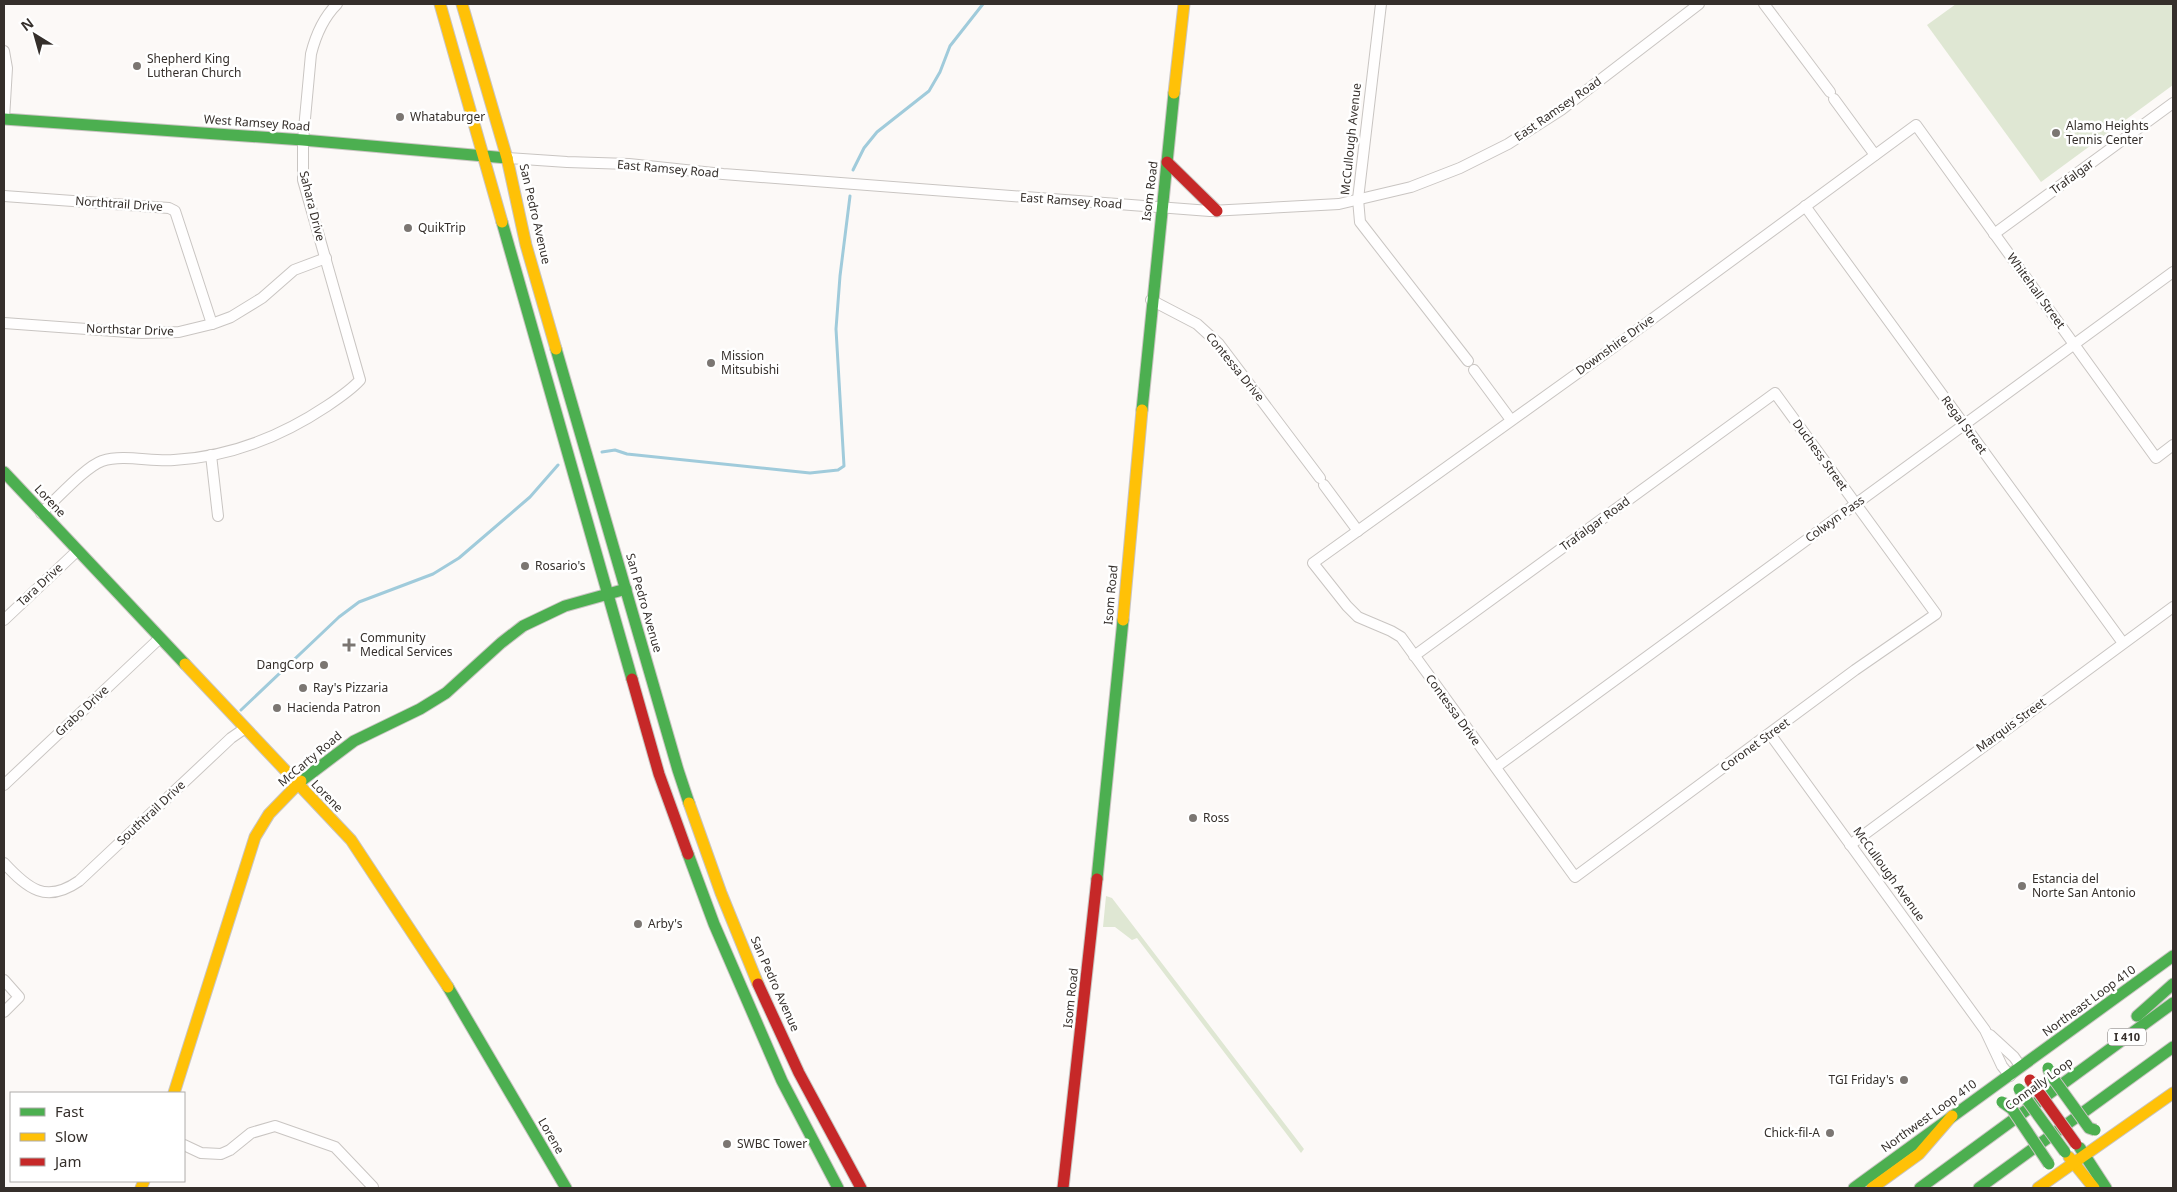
<svg xmlns="http://www.w3.org/2000/svg" width="2177" height="1192" font-family="'Noto Sans',sans-serif">
	<style>
		.green { fill: #dfe7d3 }
		.lines { fill: none; stroke-linecap: round; stroke-linejoin: round }
		.stream { stroke: #a0cbdb; stroke-width: 3 }
		.street-casing { stroke: #c9c5c2; stroke-width: 12 }
		.fast-casing { stroke: #c9c5c2; stroke-width: 13 }
		.slow-casing { stroke: #c9c5c2; stroke-width: 13 }
		.jam-casing { stroke: #c9c5c2; stroke-width: 13 }
		.street { stroke: #fffefe; stroke-width: 10 }
		.fast { stroke: #4caf50; stroke-width: 11 }
		.slow { stroke: #ffc107; stroke-width: 11 }
		.jam { stroke: #c62828; stroke-width: 11 }
		.fast-bridge-casing { stroke: #c9c5c2; stroke-width: 13; stroke-linecap: butt }
		.jam-bridge-casing { stroke: #c9c5c2; stroke-width: 13; stroke-linecap: butt }
		.fast-bridge { stroke: #4caf50; stroke-width: 11 }
		.jam-bridge { stroke: #c62828; stroke-width: 11 }
		.poi-dot { fill: #7b7672; stroke: #fff; stroke-width: 2 }
		.labels { text-anchor: middle; stroke-width: 5; stroke-linejoin: round; paint-order: stroke }
		.shield { fill: #fff; stroke: #726d6b; stroke-width: 1 }
		.shield-label { font-size: 11px; font-weight: bold; fill: #352f2b }
		.poi-label { font-size: 12px; fill: #352f2b; stroke: #fff; text-anchor: start }
		.street-label { font-size: 12px; fill: #352f2b; stroke: #fff }
	</style>
	<rect width="100%" height="100%" fill="#fcf9f7"/>
	<g class="green">
		<path d="M1956,4H2173V85L2041,182L1927,25Z"/>
		<path d="M1106,896L1112,898L1304,1149L1301,1153L1137,938L1132,940L1115,927H1103Z"/>
	</g>
	<g class="lines">
		<g class="stream">
			<path d="M853,170L864,148L877,132L929,91L940,72L950,46L983,4"/>
			<path d="M602,452L615,450L627,454L810,473L838,470L844,466L836,329L840,276L850,196"/>
			<path d="M241,710L339,617L359,602L433,574L459,558L530,497L558,465"/>
		</g>
		<g class="street-casing">
			<g id="street">
				<path d="M1381,4L1358,199L1360,222L1468,361"/>
				<path d="M1764,4L1830,92"/>
				<path d="M4,51L7,68L4,119"/>
				<path d="M1834,99L1875,155"/>
				<path d="M507,158L567,162L629,164L723,174L1210,211L1339,204L1411,187L1460,168L1508,144L1561,110L1699,4"/>
				<path d="M4,196L169,208L175,211L212,324"/>
				<path d="M1805,206L2123,643"/>
				<path d="M1994,234L2173,103"/>
				<path d="M1151,300L1197,324L1219,344L1320,478"/>
				<path d="M4,323L142,333L179,332L212,324L231,317L262,298L294,270L326,258"/>
				<path d="M1474,370L1511,420"/>
				<path d="M211,455L218,516"/>
				<path d="M1324,485L1358,531"/>
				<path d="M41,513C56,500 85,467 102,461C124,454 151,462 174,460C229,457 282,436 327,406C339,398 351,390 360,380L303,180V140L311,54C316,34 323,18 337,4"/>
				<path d="M4,620L77,551"/>
				<path d="M1414,656L1775,393L1936,614L1855,670L1575,877L1401,637L1391,631L1358,617L1347,606L1313,563L1614,347L1916,125L2156,458L2173,445"/>
				<path d="M1770,734L1985,1030L2002,1066L2010,1076"/>
				<path d="M1496,767L2173,272"/>
				<path d="M4,785L160,638"/>
				<path d="M1850,845L2173,607"/>
				<path d="M4,863C28,889 46,904 79,881L231,738L244,729"/>
				<path d="M4,980L19,997L4,1012"/>
				<path d="M1990,1035L2014,1057L2021,1067"/>
				<path d="M184,1145L201,1153L221,1154L230,1150L251,1133L275,1126L335,1147L373,1187L372,1188"/>
			</g>
		</g>
		<g class="fast-casing">
			<g id="fast">
				<path d="M4,119L303,140L507,158"/>
				<path d="M502,222L632,679"/>
				<path d="M556,349L678,770L689,803"/>
				<path d="M1142,410L1174,93"/>
				<path d="M4,472L185,664"/>
				<path d="M301,781L354,741L420,709L446,693L501,643L523,626L565,606L626,589"/>
				<path d="M688,854L714,924L782,1081L838,1188"/>
				<path d="M1097,879L1123,620"/>
				<path d="M448,987L566,1188"/>
				<path d="M2137,1016L2173,984"/>
				<path d="M2080,1148L2106,1188"/>
				<path d="M1854,1188L2173,956"/>
				<path d="M1920,1188L2173,1003"/>
				<path d="M1979,1188L2173,1047"/>
			</g>
		</g>
		<g class="slow-casing">
			<g id="slow">
				<path d="M440,4L502,222"/>
				<path d="M462,4L507,158L526,245L556,349"/>
				<path d="M1174,93L1184,4"/>
				<path d="M1123,620L1142,410"/>
				<path d="M185,664L351,840L448,987"/>
				<path d="M689,803L721,893L758,984"/>
				<path d="M174,1093L255,837L269,814L301,781"/>
				<path d="M2069,1157L2094,1188"/>
				<path d="M141,1188L144,1181"/>
				<path d="M1872,1188L1919,1154L1952,1116"/>
				<path d="M2038,1188L2173,1093"/>
			</g>
		</g>
		<g class="jam-casing">
			<g id="jam">
				<path d="M1167,162L1217,211"/>
				<path d="M632,679L659,774L688,854"/>
				<path d="M758,984L799,1073L861,1188"/>
				<path d="M1063,1188L1097,879"/>
			</g>
		</g>
		<use href="#street" class="street"/>
		<use href="#fast" class="fast"/>
		<use href="#slow" class="slow"/>
		<use href="#jam" class="jam"/>
		<g class="fast-bridge-casing">
			<g id="fast-bridge">
				<path d="M2048,1068L2050,1074L2089,1128L2095,1130"/>
				<path d="M2019,1089L2065,1152"/>
				<path d="M2002,1102L2012,1109L2049,1164"/>
			</g>
		</g>
		<g class="jam-bridge-casing">
			<path id="jam-bridge" d="M2030,1080L2076,1144"/>
		</g>
		<use href="#fast-bridge" class="fast-bridge"/>
		<use href="#jam-bridge" class="jam-bridge"/>
	</g>
	<g class="poi-dot">
		<circle cx="137" cy="66" r="5"/>
		<circle cx="400" cy="117" r="5"/>
		<circle cx="2056" cy="133" r="5"/>
		<circle cx="408" cy="228" r="5"/>
		<circle cx="711" cy="363" r="5"/>
		<circle cx="525" cy="566" r="5"/>
		<path d="M346.5 637.5h5v5h5v5h-5v5h-5v-5h-5v-5h5z"/>
		<circle cx="324" cy="665" r="5"/>
		<circle cx="303" cy="688" r="5"/>
		<circle cx="277" cy="708" r="5"/>
		<circle cx="1193" cy="818" r="5"/>
		<circle cx="2022" cy="886" r="5"/>
		<circle cx="638" cy="924" r="5"/>
		<circle cx="1904" cy="1080" r="5"/>
		<circle cx="1830" cy="1133" r="5"/>
		<circle cx="727" cy="1144" r="5"/>
	</g>
	<g class="labels">
		<rect class="shield" x="2108" y="1028.5" width="38" height="17" rx="4"/>
		<g class="shield-label">
			<text x="2127" y="1041">I 410</text>
		</g>
		<g class="poi-label">
			<text x="147" y="63">Shepherd King<tspan x="147" dy="14">Lutheran Church</tspan></text>
			<text x="410" y="121">Whataburger</text>
			<text x="2066" y="130">Alamo Heights<tspan x="2066" dy="14">Tennis Center</tspan></text>
			<text x="418" y="232">QuikTrip</text>
			<text x="721" y="360">Mission<tspan x="721" dy="14">Mitsubishi</tspan></text>
			<text x="535" y="570">Rosario's</text>
			<text x="360" y="642">Community<tspan x="360" dy="14">Medical Services</tspan></text>
			<text x="314" y="669" text-anchor="end">DangCorp</text>
			<text x="313" y="692">Ray's Pizzaria</text>
			<text x="287" y="712">Hacienda Patron</text>
			<text x="1203" y="822">Ross</text>
			<text x="2032" y="883">Estancia del<tspan x="2032" dy="14">Norte San Antonio</tspan></text>
			<text x="648" y="928">Arby's</text>
			<text x="1894" y="1084" text-anchor="end">TGI Friday's</text>
			<text x="1820" y="1137" text-anchor="end">Chick-fil-A</text>
			<text x="737" y="1148">SWBC Tower</text>
		</g>
		<g class="street-label">
			<text transform="translate(1558 109) rotate(-35)" y="4">East Ramsey Road</text>
			<text transform="translate(257 123) rotate(4)" y="4">West Ramsey Road</text>
			<text transform="translate(1351 139) rotate(-84)" y="4">McCullough Avenue</text>
			<text transform="translate(668 169) rotate(5)" y="4">East Ramsey Road</text>
			<text transform="translate(2072 177) rotate(-36)" y="4">Trafalgar</text>
			<text transform="translate(1150 191) rotate(-83)" y="4">Isom Road</text>
			<text transform="translate(1071 201) rotate(4)" y="4">East Ramsey Road</text>
			<text transform="translate(119 204) rotate(4)" y="4">Northtrail Drive</text>
			<text transform="translate(312 206) rotate(76)" y="4">Sahara Drive</text>
			<text transform="translate(535 214) rotate(77)" y="4">San Pedro Avenue</text>
			<text transform="translate(2036 291) rotate(54)" y="4">Whitehall Street</text>
			<text transform="translate(130 330) rotate(2)" y="4">Northstar Drive</text>
			<text transform="translate(1615 345) rotate(-36)" y="4">Downshire Drive</text>
			<text transform="translate(1235 367) rotate(51)" y="4">Contessa Drive</text>
			<text transform="translate(1964 425) rotate(54)" y="4">Regal Street</text>
			<text transform="translate(1820 455) rotate(54)" y="4">Duchess Street</text>
			<text transform="translate(50 501) rotate(47)" y="4">Lorene</text>
			<text transform="translate(1835 519) rotate(-36)" y="4">Colwyn Pass</text>
			<text transform="translate(1595 524) rotate(-36)" y="4">Trafalgar Road</text>
			<text transform="translate(40 585) rotate(-43)" y="4">Tara Drive</text>
			<text transform="translate(1111 595) rotate(-85)" y="4">Isom Road</text>
			<text transform="translate(644 603) rotate(74)" y="4">San Pedro Avenue</text>
			<text transform="translate(1453 710) rotate(54)" y="4">Contessa Drive</text>
			<text transform="translate(82 711) rotate(-43)" y="4">Grabo Drive</text>
			<text transform="translate(2011 725) rotate(-36)" y="4">Marquis Street</text>
			<text transform="translate(1755 745) rotate(-36)" y="4">Coronet Street</text>
			<text transform="translate(310 759) rotate(-40)" y="4">McCarty Road</text>
			<text transform="translate(327 796) rotate(46)" y="4">Lorene</text>
			<text transform="translate(151 813) rotate(-43)" y="4">Southtrail Drive</text>
			<text transform="translate(1889 874) rotate(54)" y="4">McCullough Avenue</text>
			<text transform="translate(775 984) rotate(66)" y="4">San Pedro Avenue</text>
			<text transform="translate(1071 998) rotate(-84)" y="4">Isom Road</text>
			<text transform="translate(2089 1001) rotate(-36)" y="4">Northeast Loop 410</text>
			<text transform="translate(2039 1084) rotate(-36)" y="4">Connally Loop</text>
			<text transform="translate(1929 1116) rotate(-36)" y="4">Northwest Loop 410</text>
			<text transform="translate(551 1136) rotate(60)" y="4">Lorene</text>
		</g>
	</g>
	<rect width="2177" height="1192" fill="none" stroke="#352f2b" stroke-width="10"/>
	<rect x="10" y="1092" width="175" height="90" fill="#ffffff" stroke="#aeacaa"/>
	<rect x="20" y="1108" width="25" height="8" fill="#4caf50" stroke="#aeacaa"/>
	<text x="55" y="1117" font-size="15" fill="#352f2b">Fast</text>
	<rect x="20" y="1133" width="25" height="8" fill="#ffc107" stroke="#aeacaa"/>
	<text x="55" y="1142" font-size="15" fill="#352f2b">Slow</text>
	<rect x="20" y="1158" width="25" height="8" fill="#c62828" stroke="#aeacaa"/>
	<text x="55" y="1167" font-size="15" fill="#352f2b">Jam</text>
	<g transform="translate(35 35) rotate(323)" stroke="#ffffff" stroke-width="4" paint-order="stroke">
	<path d="M0-4L9 19L0 12L-9 19Z" fill="#352f2b"/>
	<text y="-8" font-size="14" font-weight="bold" text-anchor="middle" fill="#352f2b">N</text>
	</g>
</svg>
